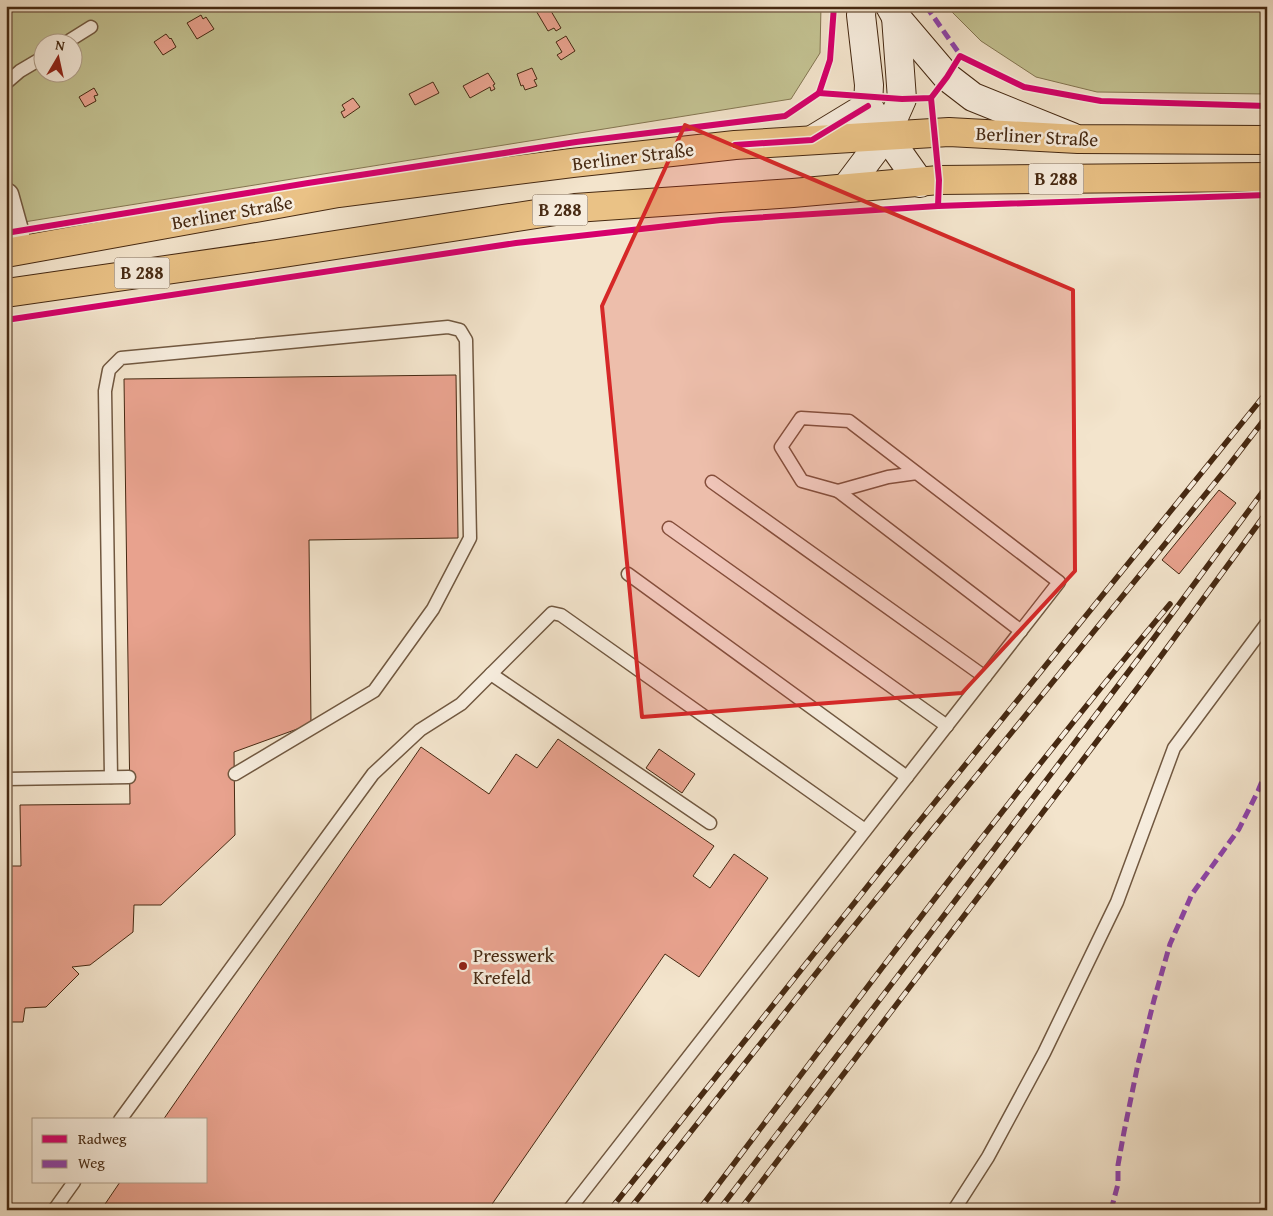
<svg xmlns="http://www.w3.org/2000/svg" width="1273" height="1216" font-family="'Gentium Book Plus',serif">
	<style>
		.green { fill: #c3c292; stroke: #847652; fill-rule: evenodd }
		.building { fill: #e8a28e; stroke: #462912 }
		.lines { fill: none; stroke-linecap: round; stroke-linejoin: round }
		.service-casing { stroke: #715840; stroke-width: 15 }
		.minor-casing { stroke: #715840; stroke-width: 28 }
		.secondary-casing { stroke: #462912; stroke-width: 30 }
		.primary-casing { stroke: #462912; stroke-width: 30 }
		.service { stroke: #f7edde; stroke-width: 12 }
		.minor { stroke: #f7edde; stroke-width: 25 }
		.secondary { stroke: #f7edde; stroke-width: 28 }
		.primary { stroke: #eac286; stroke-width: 28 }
		.rail-casing { stroke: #462912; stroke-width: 5.5 }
		.rail { stroke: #f7edde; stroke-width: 4; stroke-dasharray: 11; stroke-linecap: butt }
		.quiet { stroke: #8e44ad; stroke-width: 5; stroke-dasharray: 10 5; stroke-linecap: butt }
		.cycleway-casing { stroke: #f7edde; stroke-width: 9 }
		.cycleway { stroke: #d6006c; stroke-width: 6 }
		.marked { fill: #d62828; fill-opacity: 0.2; stroke: #d62828; stroke-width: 4; stroke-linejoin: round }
		.poi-dot { fill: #8f2418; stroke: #f7edde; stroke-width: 2 }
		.labels { text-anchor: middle; stroke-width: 5; stroke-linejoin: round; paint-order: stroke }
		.shield { fill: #f7edde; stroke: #7b644f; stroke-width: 1 }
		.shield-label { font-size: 18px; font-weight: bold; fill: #462912 }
		.street-label { font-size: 19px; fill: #462912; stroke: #f7edde }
		.poi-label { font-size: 19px; fill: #462912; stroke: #f7edde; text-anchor: start }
	</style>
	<rect width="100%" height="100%" fill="#f3e4cc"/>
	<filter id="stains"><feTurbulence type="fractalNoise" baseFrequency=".004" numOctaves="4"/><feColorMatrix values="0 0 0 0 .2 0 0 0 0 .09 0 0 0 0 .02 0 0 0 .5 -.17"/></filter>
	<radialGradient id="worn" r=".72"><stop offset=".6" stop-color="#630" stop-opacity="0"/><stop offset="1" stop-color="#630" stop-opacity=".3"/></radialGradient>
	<g class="green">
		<path d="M6,6H821L820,53L791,99L24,222L6,165ZM42,42H72V72H42Z"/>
		<path d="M946,6H1267V94L1097,92L1036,77L981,41Z"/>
	</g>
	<g class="building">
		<path d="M541,6H548L561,28L556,31L554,28L548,31L535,9Z"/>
		<path d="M201,15L203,19L206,17L214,29L197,39L187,23Z"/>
		<path d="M166,34L170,39L171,38L176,47L163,55L154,42Z"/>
		<path d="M566,36L575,51L561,60L557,55L562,52L556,42Z"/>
		<path d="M532,68L537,79L534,80L537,86L525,90L523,85L521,86L517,74Z"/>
		<path d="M488,73L495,84L493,85L495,89L491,91L490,87L470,98L463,86Z"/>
		<path d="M433,82L439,93L415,105L409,94Z"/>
		<path d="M94,88L98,95L94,96L96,101L85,107L79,97Z"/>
		<path d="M353,98L360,107L344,118L341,112L345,110L342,105Z"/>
		<path d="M456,375L458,538L309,540L311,724L234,752L235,835L161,905H134L133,932L90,965L72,967L79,974L46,1007L25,1008L23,1022H6V866H21L20,805L130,804L124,379Z"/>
		<path d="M1219,490L1236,503L1179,574L1162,560Z"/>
		<path d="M558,739L714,846L693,876L710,888L734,854L768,878L699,977L665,954L488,1210H101L120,1182H206V1120H163L421,747L489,794L516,754L537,768Z"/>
		<path d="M659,749L695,774L682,793L646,768Z"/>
	</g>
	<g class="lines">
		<g class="service-casing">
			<g id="service">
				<path d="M67,42L91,27"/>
				<path d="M6,83L20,71L42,58"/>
				<path d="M712,482L985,677"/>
				<path d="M838,491L1021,631"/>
				<path d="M669,528L947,726"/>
				<path d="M628,574L907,777"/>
				<path d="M491,674L710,823"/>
				<path d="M111,777L105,391L109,370L121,358L448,327L460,330L466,340L470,538L433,609L374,691L235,774"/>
				<path d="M6,779L129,777"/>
				<path d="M120,1120L373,774L420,730L461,704L552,613L561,615L865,830"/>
				<path d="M54,1210L74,1182"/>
				<path d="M569,1210L1059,582L849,421L801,418L781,447L802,481L838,491L888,477L917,473"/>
				<path d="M954,1210L988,1157L1044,1053L1117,902L1174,748L1267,623"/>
			</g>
		</g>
		<g class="minor-casing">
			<path id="minor" d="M6,196L16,232L19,251"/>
		</g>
		<g class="secondary-casing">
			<g id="secondary">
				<path d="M862,6L861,15L869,85L868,106L886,135L920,183"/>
				<path d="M890,6L896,17L947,77L973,97L1072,137"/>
				<path d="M812,140L868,106"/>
				<path d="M846,188L886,135L902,99L896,17"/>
			</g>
		</g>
		<g class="primary-casing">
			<g id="primary">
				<path d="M6,253L338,193L572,163L735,145L949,132L1078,139L1267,140"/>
				<path d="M6,293L277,254L575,208L793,193L939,180L1267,177"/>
			</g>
		</g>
		<use href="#service" class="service"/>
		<use href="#minor" class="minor"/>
		<use href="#secondary" class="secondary"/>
		<use href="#primary" class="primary"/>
		<g class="rail-casing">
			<g id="rail">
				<path d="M610,1210L910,833L1267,392"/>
				<path d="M629,1210L833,952L1226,469L1267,416"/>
				<path d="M699,1210C853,1006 1006,800 1170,604"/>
				<path d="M719,1210L939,922L1154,638L1267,486"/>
				<path d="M740,1210L1139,686L1267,512"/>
			</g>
		</g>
		<use href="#rail" class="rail"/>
		<g class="quiet">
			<path d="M926,6L961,56"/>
			<path d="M1111,1210L1118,1184V1165L1124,1132L1138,1064L1154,1000L1170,944L1192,894L1239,829L1258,791L1267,769"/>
		</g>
		<g class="cycleway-casing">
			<g id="cycleway">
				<path d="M819,93L902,99L931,98L947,77L960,56L1024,87L1101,101L1267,106"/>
				<path d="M931,98L939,180L938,206"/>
				<path d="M735,145L812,140L868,106"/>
				<path d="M6,233L308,183L576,142L785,116L819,93L830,60L834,6"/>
				<path d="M6,320L516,243L721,220L938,206L1267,195"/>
			</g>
		</g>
		<use href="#cycleway" class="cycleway"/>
	</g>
	<path class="marked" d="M685,125L1073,290L1075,571L962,693L642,717L602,306Z"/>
	<circle class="poi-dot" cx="463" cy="966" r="5"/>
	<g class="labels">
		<g class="shield">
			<rect x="1028.5" y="163.5" width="55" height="31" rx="4"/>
			<rect x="532.5" y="194.5" width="55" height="31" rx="4"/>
			<rect x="114.5" y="257.5" width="55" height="31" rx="4"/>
		</g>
		<g class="shield-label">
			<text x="1056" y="185">B 288</text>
			<text x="560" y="216">B 288</text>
			<text x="142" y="279">B 288</text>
		</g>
		<g class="street-label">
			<text transform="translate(1037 136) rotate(3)" y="7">Berliner Straße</text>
			<text transform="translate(633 156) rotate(-7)" y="7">Berliner Straße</text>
			<text transform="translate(232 212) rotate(-10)" y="7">Berliner Straße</text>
		</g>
		<g class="poi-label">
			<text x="473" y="962">Presswerk<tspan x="473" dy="22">Krefeld</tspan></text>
		</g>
	</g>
	<rect width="1273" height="1216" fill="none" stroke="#f3e4cc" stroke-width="25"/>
	<rect x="8" y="8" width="1258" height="1201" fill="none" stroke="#462912" stroke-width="2.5"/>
	<rect x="12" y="12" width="1248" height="1191" fill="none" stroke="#462912"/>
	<rect x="32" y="1118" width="175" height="65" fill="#f7edde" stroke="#b09f8c"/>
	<rect x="42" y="1135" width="25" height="8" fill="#d6006c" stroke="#b09f8c"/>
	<text x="78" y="1144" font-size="15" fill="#462912">Radweg</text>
	<rect x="42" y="1160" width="25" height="8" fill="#8e44ad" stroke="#b09f8c"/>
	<text x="78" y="1168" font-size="15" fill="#462912">Weg</text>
	<g transform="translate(58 58) rotate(9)"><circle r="24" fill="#f7edde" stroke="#b09f8c"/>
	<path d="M0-4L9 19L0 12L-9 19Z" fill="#8f2418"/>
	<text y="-8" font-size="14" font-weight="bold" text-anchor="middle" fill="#462912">N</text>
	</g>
	<rect width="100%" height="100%" filter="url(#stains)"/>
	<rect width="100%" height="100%" fill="url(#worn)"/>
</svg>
